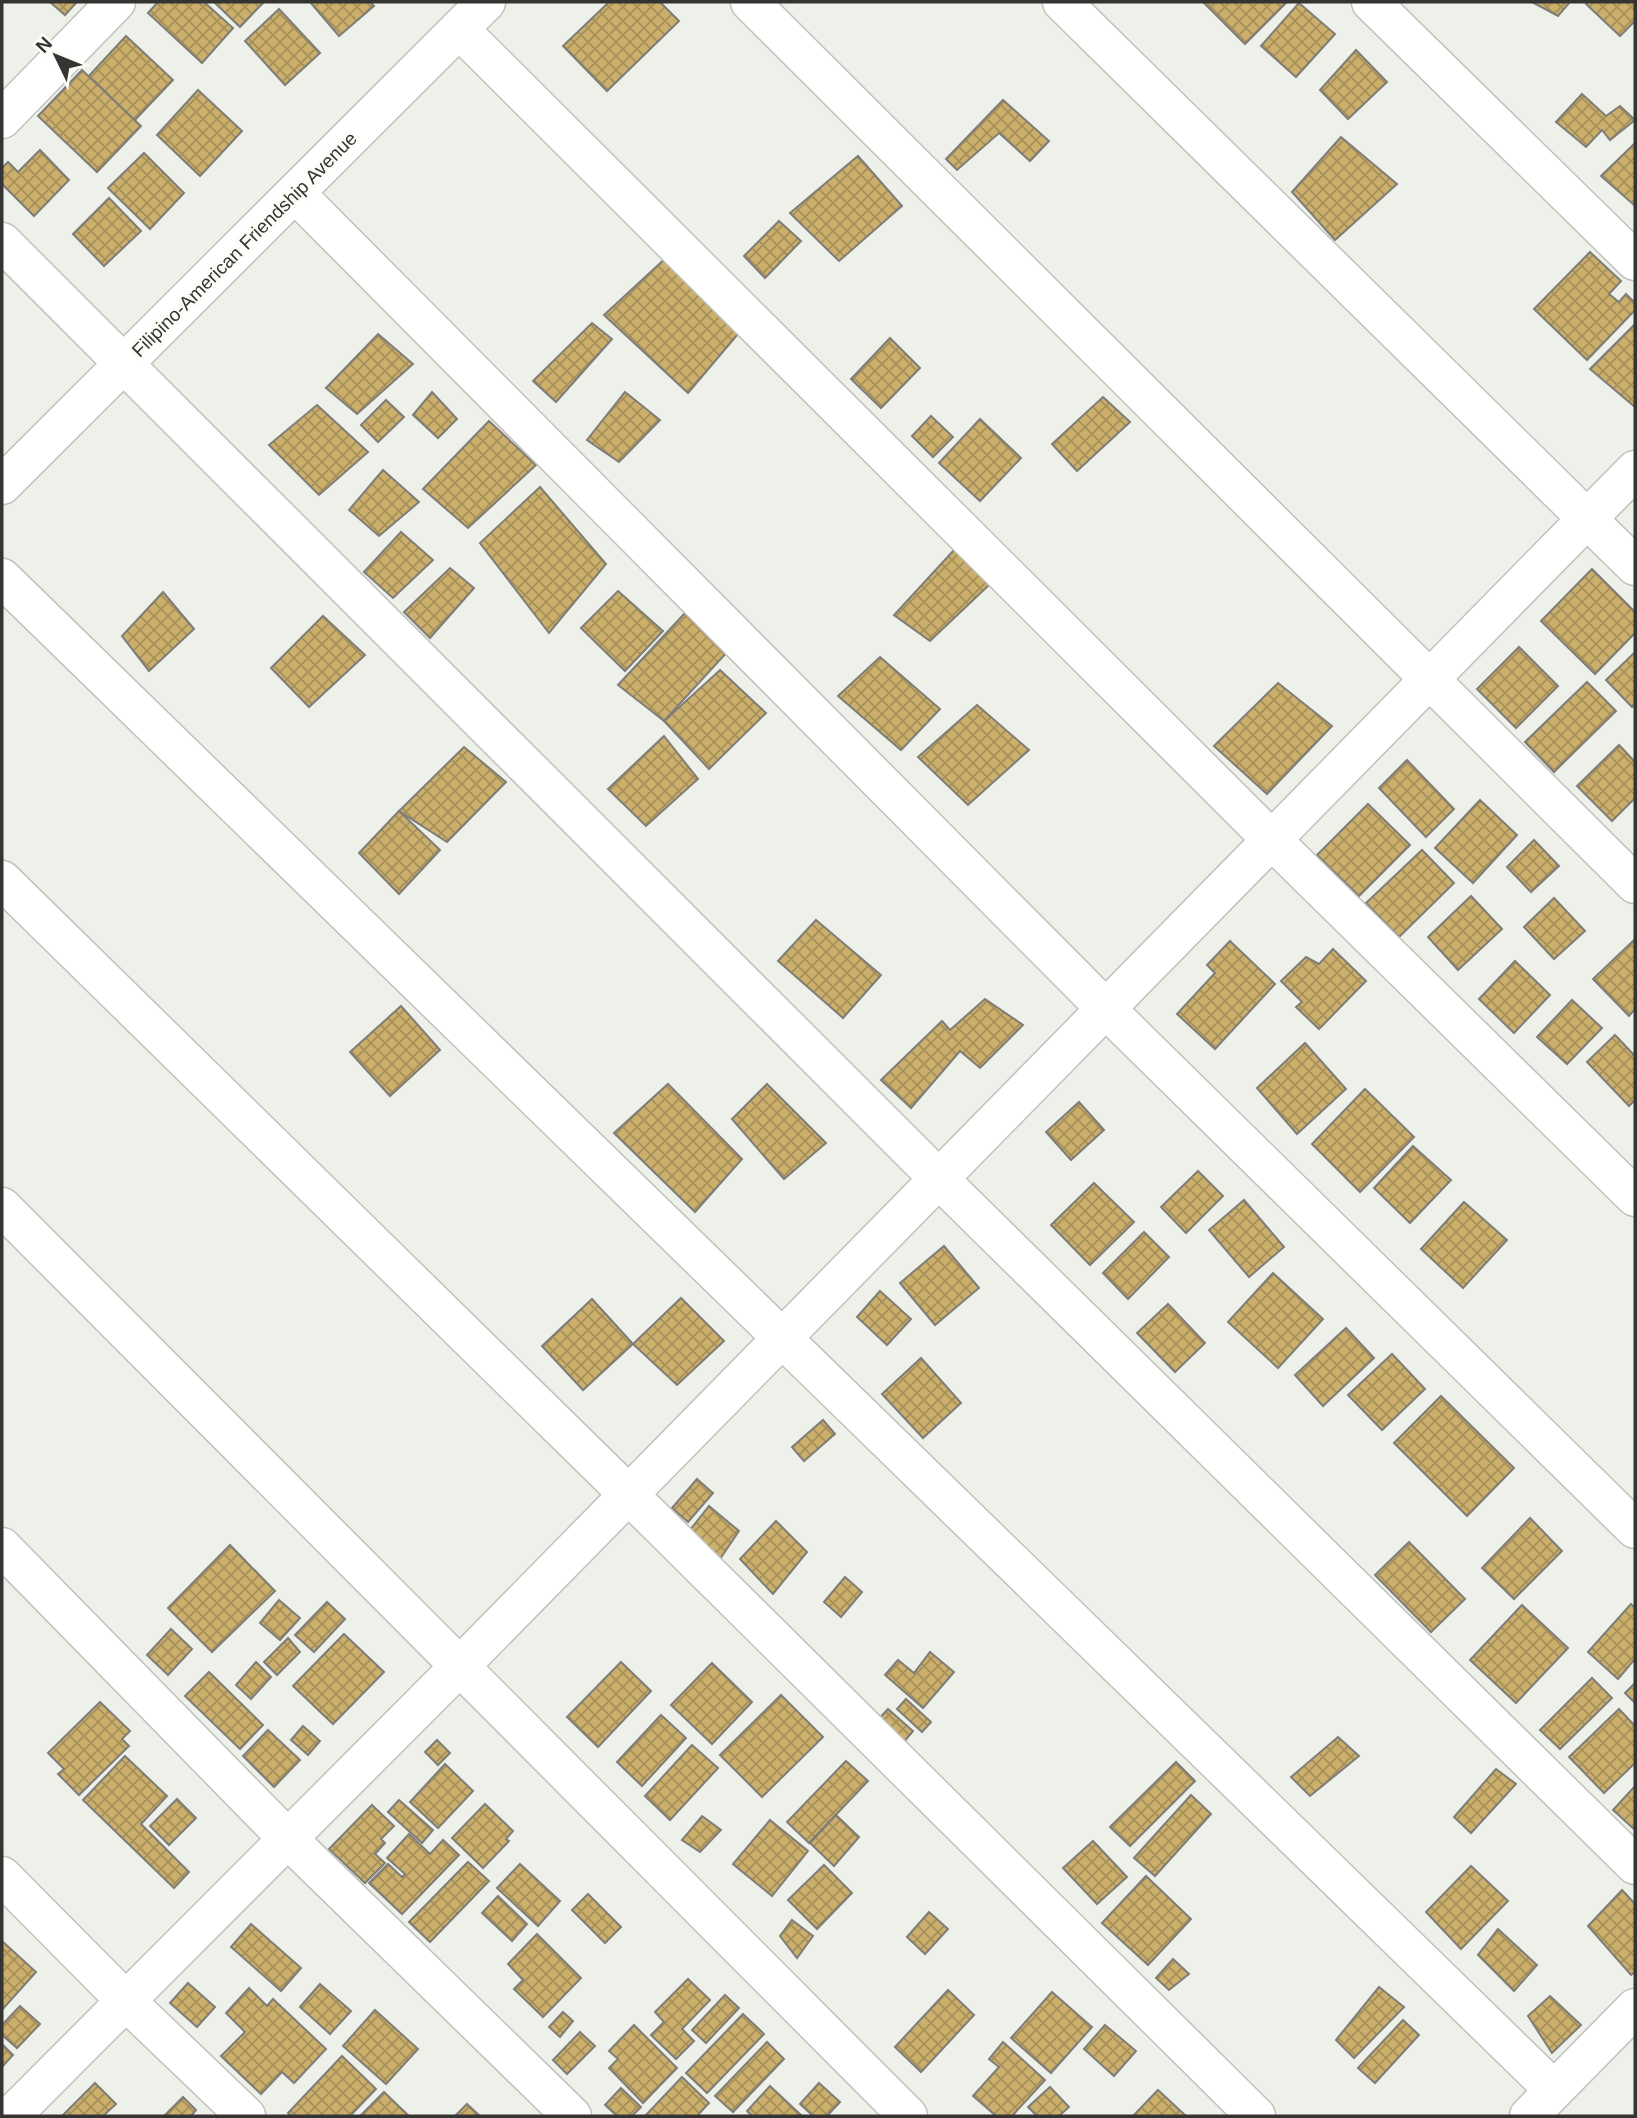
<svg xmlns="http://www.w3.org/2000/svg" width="1637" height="2118" font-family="Arial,sans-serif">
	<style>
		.building { fill: url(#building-cross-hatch); stroke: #7f7d78; stroke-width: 2 }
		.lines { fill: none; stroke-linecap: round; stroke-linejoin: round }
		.minor-casing { stroke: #c0c2bc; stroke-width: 41 }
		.major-casing { stroke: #c0c2bc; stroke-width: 41 }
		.minor { stroke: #fff; stroke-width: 38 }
		.major { stroke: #fff; stroke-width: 38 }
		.labels { text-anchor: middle; stroke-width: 6; stroke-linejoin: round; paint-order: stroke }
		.street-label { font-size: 19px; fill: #343432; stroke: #fbfdf7 }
	</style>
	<defs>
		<pattern id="building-cross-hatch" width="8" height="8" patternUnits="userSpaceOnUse" patternTransform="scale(1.75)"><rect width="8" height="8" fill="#cbaf6b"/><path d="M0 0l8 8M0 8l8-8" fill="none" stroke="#a68f59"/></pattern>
	</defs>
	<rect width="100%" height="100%" fill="#eef0ea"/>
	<g class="building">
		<path d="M50,2H77L65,15Z"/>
		<path d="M158,2H204L233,28L202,63L148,13Z"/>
		<path d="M214,2H264L240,27Z"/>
		<path d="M310,2H370L374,6L339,36Z"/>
		<path d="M609,2H660L679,21L607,91L563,46Z"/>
		<path d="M1203,2H1287L1245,44Z"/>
		<path d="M1532,2H1570L1558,16Z"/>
		<path d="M1588,2H1635V21L1620,36L1586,4Z"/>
		<path d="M1299,3L1335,34L1296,77L1261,46Z"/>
		<path d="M279,9L320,53L285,85L245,41Z"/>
		<path d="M126,36L173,80L132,123L86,79Z"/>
		<path d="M1356,50L1387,82L1348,119L1320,90Z"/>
		<path d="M82,70L141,126L97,172L38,116Z"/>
		<path d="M198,90L242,131L200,176L157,135Z"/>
		<path d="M1582,94L1606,116L1620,106L1635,120L1610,140L1602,130L1586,147L1556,122Z"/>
		<path d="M1003,100L1049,141L1030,161L999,133L957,170L946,159Z"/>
		<path d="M1341,137L1397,184L1335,240L1292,192Z"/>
		<path d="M1635,143V204L1634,205L1601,176Z"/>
		<path d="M40,150L69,180L34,216L2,184V168L8,162L18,172Z"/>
		<path d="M144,153L184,193L150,229L108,188Z"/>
		<path d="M858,156L902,206L839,261L790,213Z"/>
		<path d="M109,198L141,231L104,266L73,234Z"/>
		<path d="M779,221L801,241L765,278L744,256Z"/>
		<path d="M1590,252L1621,281L1609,294L1619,302L1626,294L1635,303V310L1587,360L1534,309Z"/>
		<path d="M669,255L743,328L688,393L604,315Z"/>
		<path d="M592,323L612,339L556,402L533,381Z"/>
		<path d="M1635,324V407L1590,369Z"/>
		<path d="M378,334L413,364L357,414L326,388Z"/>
		<path d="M890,338L920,368L881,408L851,379Z"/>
		<path d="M432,392L457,419L438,438L413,415Z"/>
		<path d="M625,392L660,420L619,462L587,440Z"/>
		<path d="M1103,397L1130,422L1077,471L1052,444Z"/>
		<path d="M386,400L404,417L378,442L361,425Z"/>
		<path d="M317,405L368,452L319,495L269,445Z"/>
		<path d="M931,416L953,437L933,457L912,436Z"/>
		<path d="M980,419L1021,458L980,501L939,463Z"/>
		<path d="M489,421L536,465L468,528L423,489Z"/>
		<path d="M383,470L419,502L379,536L349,510Z"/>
		<path d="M540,487L606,564L549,633L480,543Z"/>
		<path d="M401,532L433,560L393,598L364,572Z"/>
		<path d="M954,550L989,585L930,641L894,615Z"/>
		<path d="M450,568L474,588L430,638L404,612Z"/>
		<path d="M1592,569L1635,612V633L1595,674L1541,621Z"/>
		<path d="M618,591L663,631L625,671L581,628Z"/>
		<path d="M163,592L194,629L149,671L122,636Z"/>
		<path d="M685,613L728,651L664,721L618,685Z"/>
		<path d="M323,616L365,655L309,707L271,668Z"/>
		<path d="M1519,647L1558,686L1516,728L1477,689Z"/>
		<path d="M1635,652V704L1632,707L1606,680Z"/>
		<path d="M880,657L940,709L901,750L838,696Z"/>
		<path d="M720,670L766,713L709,769L664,721Z"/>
		<path d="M1587,682L1616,711L1554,772L1525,742Z"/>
		<path d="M1278,683L1332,726L1267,794L1214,746Z"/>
		<path d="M977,705L1029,750L968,805L918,757Z"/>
		<path d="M664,736L698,779L646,826L608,789Z"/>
		<path d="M1619,745L1635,762V798L1612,821L1577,786Z"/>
		<path d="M464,747L506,782L447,842L399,811Z"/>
		<path d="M1407,760L1454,809L1426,837L1379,788Z"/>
		<path d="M1480,800L1517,835L1473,883L1435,848Z"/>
		<path d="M1368,804L1410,845L1359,896L1317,855Z"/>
		<path d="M399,811L440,850L399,894L359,853Z"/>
		<path d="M1534,840L1559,866L1531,892L1507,867Z"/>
		<path d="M1422,850L1454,883L1399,937L1366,903Z"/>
		<path d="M1471,896L1502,929L1458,970L1428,937Z"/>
		<path d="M1554,898L1585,931L1554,959L1524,927Z"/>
		<path d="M816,920L881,975L843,1018L778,961Z"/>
		<path d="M1635,939V1009L1629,1016L1593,979Z"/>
		<path d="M1230,941L1275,984L1215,1049L1177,1014L1215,973L1207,965Z"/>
		<path d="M1333,949L1366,981L1319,1029L1296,1007L1302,1002L1281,981L1306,957L1319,964Z"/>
		<path d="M1515,961L1550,995L1514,1033L1479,999Z"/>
		<path d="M985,999L1023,1025L980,1068L960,1051L911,1108L881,1080L942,1021L950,1030Z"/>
		<path d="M1572,1000L1602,1028L1567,1064L1537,1037Z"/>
		<path d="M401,1006L440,1050L390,1096L350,1052Z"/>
		<path d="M1615,1035L1635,1056V1100L1629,1106L1587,1062Z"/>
		<path d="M1305,1043L1346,1089L1297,1134L1257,1088Z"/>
		<path d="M668,1084L742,1159L695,1212L614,1133Z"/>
		<path d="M767,1084L826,1143L784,1179L732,1119Z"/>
		<path d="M1365,1089L1414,1137L1360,1192L1312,1144Z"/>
		<path d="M1079,1102L1104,1130L1071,1160L1046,1132Z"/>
		<path d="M1413,1146L1451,1180L1410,1223L1374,1188Z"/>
		<path d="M1198,1171L1223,1196L1186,1233L1161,1207Z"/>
		<path d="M1094,1183L1134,1222L1090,1265L1051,1225Z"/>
		<path d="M1244,1200L1284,1247L1249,1277L1209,1230Z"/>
		<path d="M1464,1202L1507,1240L1463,1288L1421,1249Z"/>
		<path d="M1144,1232L1169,1257L1128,1299L1103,1273Z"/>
		<path d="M944,1246L979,1288L935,1325L900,1283Z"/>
		<path d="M1273,1273L1323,1319L1278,1368L1228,1322Z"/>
		<path d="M880,1291L911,1319L887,1345L857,1317Z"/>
		<path d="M681,1298L724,1341L677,1385L633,1344Z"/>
		<path d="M592,1299L633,1344L583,1390L542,1346Z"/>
		<path d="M1168,1304L1205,1343L1175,1372L1137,1333Z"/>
		<path d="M1346,1328L1374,1358L1323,1406L1295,1375Z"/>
		<path d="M1392,1354L1425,1389L1382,1430L1348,1395Z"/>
		<path d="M921,1358L961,1403L923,1438L882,1394Z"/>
		<path d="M1441,1396L1514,1468L1467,1516L1394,1443Z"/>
		<path d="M823,1420L835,1434L804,1461L792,1447Z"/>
		<path d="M697,1479L713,1493L688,1522L672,1508Z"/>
		<path d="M709,1506L739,1531L720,1559L690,1530Z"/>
		<path d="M1530,1518L1562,1551L1514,1599L1482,1568Z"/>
		<path d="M776,1521L807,1552L773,1594L740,1559Z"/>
		<path d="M1409,1542L1465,1599L1431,1632L1375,1575Z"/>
		<path d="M230,1545L275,1591L212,1652L168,1608Z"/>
		<path d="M845,1577L862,1592L841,1617L824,1602Z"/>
		<path d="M279,1600L300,1618L280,1640L260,1623Z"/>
		<path d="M327,1602L345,1619L314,1652L295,1635Z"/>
		<path d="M1631,1604L1635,1608V1659L1618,1679L1588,1652Z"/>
		<path d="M1522,1605L1568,1648L1516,1703L1470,1660Z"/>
		<path d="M171,1629L192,1649L168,1675L147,1655Z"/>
		<path d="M344,1634L384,1672L333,1724L293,1686Z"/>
		<path d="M288,1638L300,1652L277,1675L264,1662Z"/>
		<path d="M930,1652L954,1672L923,1708L885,1675L898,1660L914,1673Z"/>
		<path d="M256,1662L271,1677L251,1699L236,1685Z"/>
		<path d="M621,1662L651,1691L598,1747L567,1717Z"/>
		<path d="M712,1663L752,1702L712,1744L671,1705Z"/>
		<path d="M209,1672L263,1725L240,1749L185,1696Z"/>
		<path d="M1592,1678L1612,1698L1560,1749L1540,1730Z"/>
		<path d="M1635,1683V1703L1625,1693Z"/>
		<path d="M781,1695L823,1737L762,1797L720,1755Z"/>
		<path d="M906,1699L931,1722L922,1732L897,1709Z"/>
		<path d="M100,1702L130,1731L122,1739L129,1746L79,1795L58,1774L64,1769L48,1753Z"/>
		<path d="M888,1709L913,1731L903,1743L877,1721Z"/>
		<path d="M1619,1709L1635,1726V1763L1604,1793L1569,1757Z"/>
		<path d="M661,1715L686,1738L642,1786L617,1762Z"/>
		<path d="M303,1726L320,1741L308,1755L291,1740Z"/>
		<path d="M268,1730L300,1760L274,1787L243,1756Z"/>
		<path d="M1338,1737L1359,1756L1310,1796L1291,1777Z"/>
		<path d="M437,1740L450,1753L438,1765L425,1752Z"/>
		<path d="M692,1745L718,1768L670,1820L645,1796Z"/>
		<path d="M125,1756L167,1796L141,1824L189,1872L174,1888L83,1800Z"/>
		<path d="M846,1761L868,1781L809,1843L787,1822Z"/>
		<path d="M1176,1762L1195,1781L1130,1846L1110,1827Z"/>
		<path d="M445,1764L473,1791L438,1828L410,1802Z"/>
		<path d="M1496,1769L1516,1784L1471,1833L1454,1817Z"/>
		<path d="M1635,1786V1830L1613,1810Z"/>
		<path d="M1191,1795L1211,1814L1155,1876L1134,1858Z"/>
		<path d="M177,1799L196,1818L169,1845L150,1826Z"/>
		<path d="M399,1800L433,1830L422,1843L388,1812Z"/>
		<path d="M485,1804L513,1831L506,1839L509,1841L483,1868L452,1838Z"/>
		<path d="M372,1805L394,1826L381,1839L385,1843L375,1854L385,1863L365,1883L329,1849Z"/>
		<path d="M836,1815L859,1837L834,1866L810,1843Z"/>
		<path d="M702,1816L721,1830L700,1852L682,1840Z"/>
		<path d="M770,1820L808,1851L772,1896L733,1864Z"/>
		<path d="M409,1834L430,1854L443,1840L459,1855L402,1914L369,1883L388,1864L402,1877L405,1874L387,1858Z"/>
		<path d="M1093,1841L1127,1877L1097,1904L1063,1868Z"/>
		<path d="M468,1862L489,1881L430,1942L409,1922Z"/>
		<path d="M520,1864L560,1901L538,1926L497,1888Z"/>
		<path d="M824,1865L852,1893L817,1929L788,1900Z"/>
		<path d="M1471,1866L1508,1901L1461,1949L1426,1912Z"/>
		<path d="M1146,1876L1191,1919L1148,1965L1102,1923Z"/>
		<path d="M1622,1890L1635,1904V1972L1631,1975L1588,1926Z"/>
		<path d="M588,1894L621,1927L605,1943L572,1910Z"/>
		<path d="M498,1896L527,1924L512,1941L482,1913Z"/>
		<path d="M929,1912L948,1929L925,1954L907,1937Z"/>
		<path d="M792,1920L813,1936L797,1958L780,1936Z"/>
		<path d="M251,1924L301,1968L281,1991L231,1947Z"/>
		<path d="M1498,1929L1537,1965L1514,1991L1478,1955Z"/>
		<path d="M537,1934L581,1978L543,2017L514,1989L523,1980L508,1964Z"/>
		<path d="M2,1941L36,1972L2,2010Z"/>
		<path d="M1173,1959L1189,1974L1169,1990L1156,1978Z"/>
		<path d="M688,1979L710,2000L682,2029L694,2041L676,2059L651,2035L664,2022L655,2012Z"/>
		<path d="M188,1983L215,2007L197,2027L170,2003Z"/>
		<path d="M320,1984L351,2011L330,2034L300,2007Z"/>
		<path d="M1379,1987L1404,2007L1354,2058L1336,2040Z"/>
		<path d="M249,1988L267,2006L273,1999L326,2049L294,2083L282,2072L261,2094L221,2056L245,2032L226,2013Z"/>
		<path d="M948,1990L974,2015L921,2072L895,2047Z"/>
		<path d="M1052,1992L1092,2027L1051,2073L1011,2038Z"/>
		<path d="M725,1995L739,2008L706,2043L692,2030Z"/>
		<path d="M1550,1996L1581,2025L1552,2053L1528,2016Z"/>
		<path d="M20,2006L40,2024L17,2048L2,2035V2025Z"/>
		<path d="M375,2010L418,2049L386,2084L343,2046Z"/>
		<path d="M563,2012L573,2021L560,2037L549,2027Z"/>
		<path d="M743,2014L764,2034L707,2093L686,2073Z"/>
		<path d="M1403,2020L1419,2035L1375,2083L1358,2068Z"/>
		<path d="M634,2025L677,2068L643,2103L609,2068L618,2059L609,2051Z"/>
		<path d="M1105,2025L1136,2051L1114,2076L1084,2049Z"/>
		<path d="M580,2032L595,2046L567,2074L553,2060Z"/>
		<path d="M767,2042L784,2059L733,2112L715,2096Z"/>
		<path d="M1003,2042L1045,2080L1012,2116H996L973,2096L999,2067L989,2059Z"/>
		<path d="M2,2044L13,2055L2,2067Z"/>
		<path d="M342,2056L376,2089L350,2116H291L288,2113Z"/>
		<path d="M682,2077L709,2103L697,2116H645Z"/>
		<path d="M95,2083L116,2104L103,2116H62Z"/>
		<path d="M819,2083L840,2102L827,2116H813L800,2104Z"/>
		<path d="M770,2086L802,2116H752L747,2111Z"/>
		<path d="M1050,2087L1069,2107L1059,2116H1037L1028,2107Z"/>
		<path d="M621,2088L641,2107L632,2116H617L605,2105Z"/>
		<path d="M1158,2090L1186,2116H1133Z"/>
		<path d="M384,2092L409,2116H360Z"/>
		<path d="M183,2097L196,2110L191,2116H164Z"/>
		<path d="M467,2104L480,2116H455Z"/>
	</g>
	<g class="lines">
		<g class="minor-casing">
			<g id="minor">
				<path d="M750,2L1635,884"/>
				<path d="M1062,2L1635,566"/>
				<path d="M1371,2L1635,261"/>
				<path d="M459,29L1271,839L1635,1197"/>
				<path d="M2,119L116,2"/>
				<path d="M296,194L1105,1008L1635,1529"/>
				<path d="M2,242L940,1180L1635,1865"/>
				<path d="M2,578L1554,2090"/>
				<path d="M2,880L628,1494L1256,2116"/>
				<path d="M2,1207L908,2116"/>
				<path d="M2,1547L288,1839L572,2116"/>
				<path d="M2,1876L127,2002L246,2116"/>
				<path d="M11,2116L460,1666L1635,470"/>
				<path d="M1529,2116L1635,2008"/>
			</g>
		</g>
		<g class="major-casing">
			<path id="major" d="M2,485L486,2"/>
		</g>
		<use href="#minor" class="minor"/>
		<use href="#major" class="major"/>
	</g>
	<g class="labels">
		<g class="street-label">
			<text transform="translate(244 244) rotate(-45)" y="7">Filipino-American Friendship Avenue</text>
		</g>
	</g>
	<rect width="1637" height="2118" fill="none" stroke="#343432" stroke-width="7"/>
	<g transform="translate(56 56) rotate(313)" stroke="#fbfdf7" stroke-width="5" paint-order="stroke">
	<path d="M0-5L12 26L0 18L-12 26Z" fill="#343432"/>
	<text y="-10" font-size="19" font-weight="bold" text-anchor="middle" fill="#343432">N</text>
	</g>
</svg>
